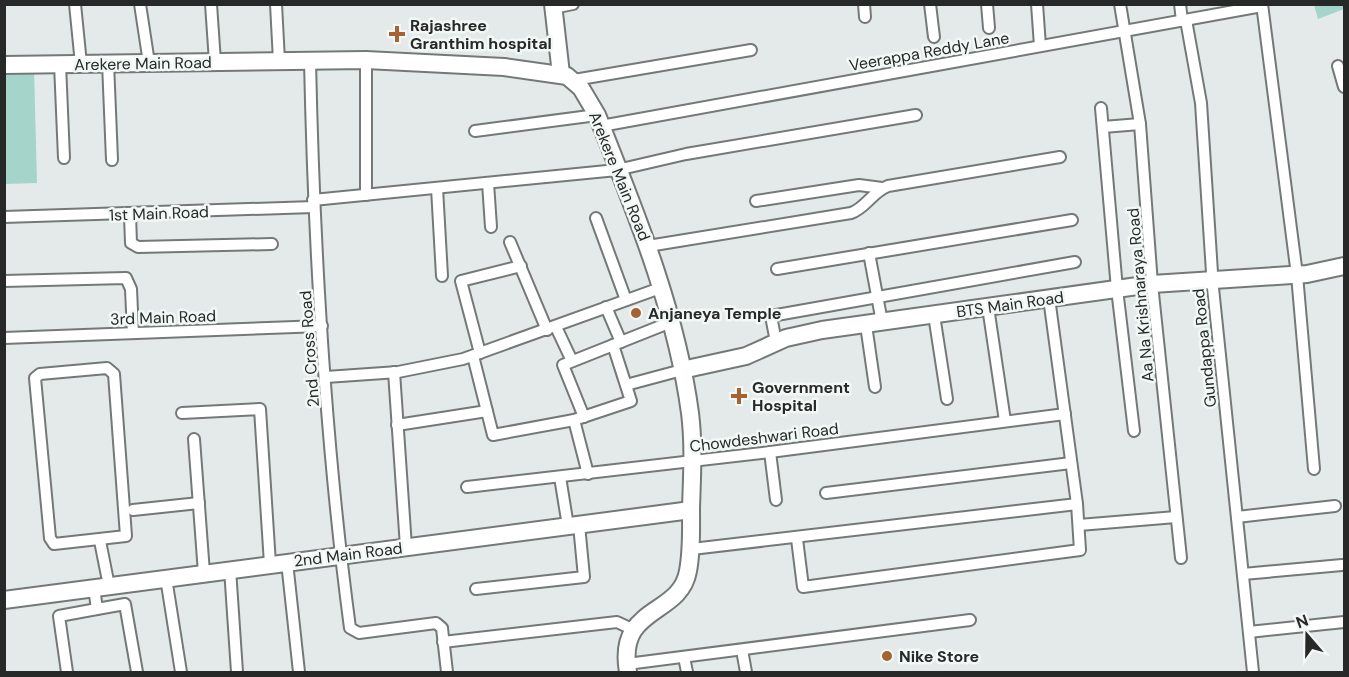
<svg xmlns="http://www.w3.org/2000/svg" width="1349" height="677" font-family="'DM Sans',sans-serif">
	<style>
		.green { fill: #a4d4ca }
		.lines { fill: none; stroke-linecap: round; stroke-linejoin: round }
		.street-casing { stroke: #747978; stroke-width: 14 }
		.secondary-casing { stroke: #747978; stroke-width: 20 }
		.street { stroke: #fff; stroke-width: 10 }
		.secondary { stroke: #fff; stroke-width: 16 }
		.poi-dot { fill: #a66331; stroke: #f1f8f6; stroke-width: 2 }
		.labels { text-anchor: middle; stroke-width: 5; stroke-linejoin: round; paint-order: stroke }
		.poi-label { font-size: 16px; font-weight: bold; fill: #272929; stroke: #f1f8f6; text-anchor: start }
		.street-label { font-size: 16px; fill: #272929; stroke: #f1f8f6 }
	</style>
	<rect width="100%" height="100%" fill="#e4eae9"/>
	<g class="green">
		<path d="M1314,5H1344V9L1318,19Z"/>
		<path d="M34,69L37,183L5,184L4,70Z"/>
	</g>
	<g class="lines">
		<g class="street-casing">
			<g id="street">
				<path d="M75,4L81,64"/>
				<path d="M140,4L149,63"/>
				<path d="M211,4L215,62"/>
				<path d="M276,4L279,61"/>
				<path d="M864,4L865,17"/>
				<path d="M930,4L934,37"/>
				<path d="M987,4L989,28"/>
				<path d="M1037,4L1040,46"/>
				<path d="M1120,4L1140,124L1152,284L1181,558"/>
				<path d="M1180,4L1182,21"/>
				<path d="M1262,4L1297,275L1314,469"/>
				<path d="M553,8L573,4"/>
				<path d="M1186,20L1201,103L1213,288L1253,672"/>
				<path d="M310,61C314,250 325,440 350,628L359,633L436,623L442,628L447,672"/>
				<path d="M108,63L112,160"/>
				<path d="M60,64L64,158"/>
				<path d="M1338,66L1344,87"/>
				<path d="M574,80L751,50"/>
				<path d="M1101,108L1117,289L1134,431"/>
				<path d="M601,126L1262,6"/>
				<path d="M1103,127L1140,124"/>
				<path d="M475,131L597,115"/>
				<path d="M488,183L491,227"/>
				<path d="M437,188L442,276"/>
				<path d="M366,195V60"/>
				<path d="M313,200L617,170L686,154L916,115"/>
				<path d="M756,201L859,185L882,188"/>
				<path d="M130,215L131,243L138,247L272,244"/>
				<path d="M4,217L314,207"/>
				<path d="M596,218L626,300"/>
				<path d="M510,242L547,330"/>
				<path d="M648,246L851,213C866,208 872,192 888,186L1060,157"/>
				<path d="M869,253L882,322"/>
				<path d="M777,269L1072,220"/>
				<path d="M4,281L126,278L131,289L133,333"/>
				<path d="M606,307L621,342"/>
				<path d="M988,307L1005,421"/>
				<path d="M934,315L947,399"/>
				<path d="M866,325L875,387"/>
				<path d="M556,327L572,361"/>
				<path d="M4,338L322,326"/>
				<path d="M776,342L771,316L1075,262"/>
				<path d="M480,353L461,281L521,266"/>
				<path d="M473,356L493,435L574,420L631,401L613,345"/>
				<path d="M107,368L114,374L126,536L54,544L50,538L35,378L40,374Z"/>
				<path d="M394,372L406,547"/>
				<path d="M326,377L398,372L463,359L663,287"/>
				<path d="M626,385L682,370"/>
				<path d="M182,413L260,409L270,564"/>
				<path d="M584,417L563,365L671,322"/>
				<path d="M574,420L588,474"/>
				<path d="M397,425L487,411"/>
				<path d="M194,439L204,573"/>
				<path d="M770,452L776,500"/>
				<path d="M560,477L568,526"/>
				<path d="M467,487L770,452L1065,414"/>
				<path d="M826,493L1071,463"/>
				<path d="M133,510L199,503"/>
				<path d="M1237,517L1335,506"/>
				<path d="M1079,525L1176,517"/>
				<path d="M797,539L803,587L1080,550L1077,504"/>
				<path d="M100,541L109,586"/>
				<path d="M692,549L1077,504L1049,298"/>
				<path d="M287,562L299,672"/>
				<path d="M230,569L237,672"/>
				<path d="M1243,574L1342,565"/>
				<path d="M166,578L181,672"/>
				<path d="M94,588L97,609L125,604L137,672"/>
				<path d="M476,589L584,577L579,525"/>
				<path d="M1249,632L1344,622"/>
				<path d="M443,642L617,622L632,629"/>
				<path d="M742,650L746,672"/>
				<path d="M684,657L687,672"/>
				<path d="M627,664L970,620"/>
				<path d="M67,672L59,616L97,609"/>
			</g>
		</g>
		<g class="secondary-casing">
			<g id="secondary">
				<path d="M553,4L561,74"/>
				<path d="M4,65L366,60L504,67L567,76L581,88L597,115C635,211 676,309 690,413C694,445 692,476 691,508C691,530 692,550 688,571C680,617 616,605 628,672"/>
				<path d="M682,370L746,356L786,338L822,330L1152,284L1307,274L1344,266"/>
				<path d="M4,600L691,510"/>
			</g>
		</g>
		<use href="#street" class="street"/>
		<use href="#secondary" class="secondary"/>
	</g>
	<g class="poi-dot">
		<path d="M394 25h6v6h6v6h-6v6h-6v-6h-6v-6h6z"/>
		<circle cx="636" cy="313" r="6"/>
		<path d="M736 387h6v6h6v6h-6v6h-6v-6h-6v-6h6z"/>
		<circle cx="887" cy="656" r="6"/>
	</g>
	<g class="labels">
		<g class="poi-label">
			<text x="410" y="31">Rajashree<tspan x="410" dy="18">Granthim hospital</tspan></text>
			<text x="648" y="319">Anjaneya Temple</text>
			<text x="752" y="393">Government<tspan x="752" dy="18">Hospital</tspan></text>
			<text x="899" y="662">Nike Store</text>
		</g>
		<g class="street-label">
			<text transform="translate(929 51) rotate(-10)" y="6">Veerappa Reddy Lane</text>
			<text transform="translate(143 63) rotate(-1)" y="6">Arekere Main Road</text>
			<text transform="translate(620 176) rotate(68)" y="6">Arekere Main Road</text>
			<text transform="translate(159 213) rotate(-2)" y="6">1st Main Road</text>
			<text transform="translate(1140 295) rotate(-95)" y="6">Aa Na Krishnaraya Road</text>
			<text transform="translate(1010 304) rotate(-8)" y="6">BTS Main Road</text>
			<text transform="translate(163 317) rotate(-2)" y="6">3rd Main Road</text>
			<text transform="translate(1204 348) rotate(-96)" y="6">Gundappa Road</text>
			<text transform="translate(309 349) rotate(-94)" y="6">2nd Cross Road</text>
			<text transform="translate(764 437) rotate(-7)" y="6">Chowdeshwari Road</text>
			<text transform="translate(348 554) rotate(-7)" y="6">2nd Main Road</text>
		</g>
	</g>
	<rect width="1349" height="677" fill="none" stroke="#272929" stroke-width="12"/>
	<g transform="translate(1307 635) rotate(340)" stroke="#f1f8f6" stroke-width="4.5" paint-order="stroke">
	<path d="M0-4.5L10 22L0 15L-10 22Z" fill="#272929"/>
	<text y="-9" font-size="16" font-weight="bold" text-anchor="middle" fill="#272929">N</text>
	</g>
</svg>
